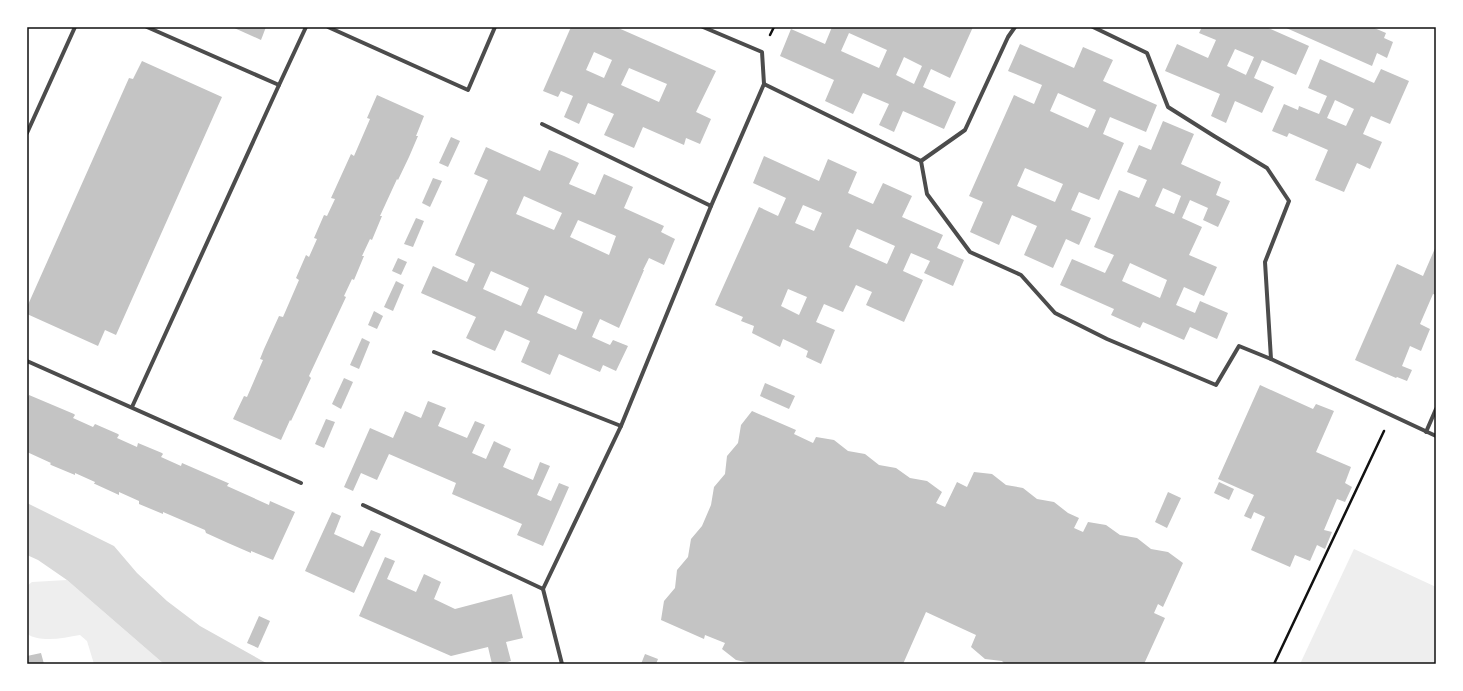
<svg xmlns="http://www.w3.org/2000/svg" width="1463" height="691" font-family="'Fira Sans',sans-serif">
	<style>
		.green { fill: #eee }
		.water { fill: #d9d9d9 }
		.building { fill: #c4c4c4; fill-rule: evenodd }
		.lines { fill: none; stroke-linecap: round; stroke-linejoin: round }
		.path { stroke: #111; stroke-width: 2.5 }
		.minor { stroke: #4c4c4c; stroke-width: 4 }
		.neatline { fill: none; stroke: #111; stroke-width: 1.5 }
	</style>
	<rect width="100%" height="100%" fill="#fff"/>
	<g class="green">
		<path d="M1354,549L1436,587V664H1300Z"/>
		<path d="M67,580L164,664H94L87,641L80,635C63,638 42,643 27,634V586L32,582Z"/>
	</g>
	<path class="water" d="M27,503L114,546L137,573L167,601L200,626L268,664H164L67,580L38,560L27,555Z"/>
	<g class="building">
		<path d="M232,27H266L261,40Z"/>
		<path d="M571,27H616L716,71L696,112L711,119L700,144L686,138L684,145L643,127L634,148L604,135L614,114L588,103L579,124L564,117L573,96L561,91L558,97L543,91ZM594,52L612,60L604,78L586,70ZM629,68L667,84L659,102L621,85Z"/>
		<path d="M832,27H973L950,78L931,69L923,87L956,102L944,129L903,111L894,132L879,125L889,104L863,93L853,114L825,101L834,80L780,56L791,29L825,44ZM849,33L887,50L879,68L841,51ZM904,57L922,66L914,84L896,75Z"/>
		<path d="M1202,27H1266L1309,46L1296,75L1262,60L1254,78L1274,87L1262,113L1235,101L1226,123L1211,116L1220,94L1165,71L1177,44L1208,58L1216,40L1199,33ZM1235,49L1254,57L1245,77L1246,75L1227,66Z"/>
		<path d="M1284,27H1372L1386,33L1384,38L1393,42L1387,58L1377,53L1372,66Z"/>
		<path d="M1020,44L1074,68L1083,47L1113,60L1103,81L1157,105L1146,132L1110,117L1103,134L1124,143L1099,200L1079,192L1071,210L1091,218L1079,245L1066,239L1053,268L1024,255L1037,226L1012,215L999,245L970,232L983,202L969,196L1014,95L1034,104L1042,85L1008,71ZM1058,93L1096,110L1088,128L1050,111ZM1025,168L1063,184L1055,202L1017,186Z"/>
		<path d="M1320,59L1374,83L1381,69L1409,81L1390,124L1371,116L1363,134L1382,142L1370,169L1357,163L1344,192L1315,180L1328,150L1289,133L1287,137L1272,131L1284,104L1298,110L1299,106L1319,114L1327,96L1308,88ZM1335,100L1354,109L1346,126L1327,118Z"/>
		<path d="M142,61L222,97L116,335L105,330L98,346L27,314V307L129,78L133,79Z"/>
		<path d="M377,95L424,116L416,136H418L409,157L398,180L397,179L380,216H382L372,240L370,239L362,256H364L354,280L352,279L344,296L346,297L309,376L311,378L291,421L290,420L281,440L233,419L244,396L247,397L263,360L260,359L264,349L279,316L283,317L299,280L296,278L306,255L309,257L317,239L314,238L324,215L327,216L335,199L331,198L351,154L354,156L370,119L367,118Z"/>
		<path d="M1163,121L1194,134L1181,164L1221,182L1216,195L1230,201L1218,227L1203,220L1208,208L1190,200L1182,218L1202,227L1189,255L1217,267L1204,296L1184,287L1176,305L1195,313L1200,301L1228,313L1217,339L1190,327L1184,340L1143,322L1140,328L1111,315L1114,309L1060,285L1072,259L1105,273L1114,255L1094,247L1119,190L1139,198L1147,180L1127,172L1139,145L1151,150ZM1163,188L1181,196L1174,214L1155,206ZM1130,263L1167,280L1160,298L1122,281Z"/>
		<path d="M451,137L460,141L448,167L439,163Z"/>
		<path d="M486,147L540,171L549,150L564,156L579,163L569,184L595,195L604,174L633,187L624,208L664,226L661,232L675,239L664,265L649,258L643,270H644L619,328L600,319L592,337L610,345L613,340L628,346L616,371L603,365L600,372L559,354L550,375L521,362L530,341L505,330L495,351L481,345L466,338L476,317L421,293L433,266L467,282L475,264L455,255L488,180L474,174ZM524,196L562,213L554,230L516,214ZM578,220L616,236L609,255L570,237ZM491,271L529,288L521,306L483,289ZM545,295L583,312L576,330L537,313Z"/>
		<path d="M764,156L819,181L828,159L857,172L848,193L873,204L883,183L912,196L902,217L943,235L937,248L964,260L953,286L924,273L930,261L911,253L903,271L923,280L904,322L866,305L872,292L856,285L843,312L824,304L816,322L835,330L821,364L806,357L808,351L796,345L783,339L780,347L752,333L754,326L741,321L743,317L715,305L759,207L778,216L786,198L753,183ZM803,205L822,213L814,231L795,223ZM857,229L895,246L887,264L849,247ZM788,289L807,297L799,315L781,306Z"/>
		<path d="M433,178L442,181L430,207L422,203Z"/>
		<path d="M416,218L424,221L413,247L404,244Z"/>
		<path d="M1436,246V295L1433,294L1420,324L1430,329L1421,351L1410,346L1402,366L1412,370L1407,381L1397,377L1396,378L1355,360L1397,264L1423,276Z"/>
		<path d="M398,258L407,262L401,275L392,271Z"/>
		<path d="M396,281L404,285L393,311L384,307Z"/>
		<path d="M374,311L383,316L377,329L368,325Z"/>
		<path d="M362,338L370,342L359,369L350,365Z"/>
		<path d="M344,378L353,382L341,409L332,404Z"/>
		<path d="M765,383L795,396L789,409L760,396Z"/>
		<path d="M1260,385L1313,409L1316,404L1334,411L1316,452L1351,467L1345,483L1352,487L1345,502L1337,499L1324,530L1332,532L1325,549L1317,545L1310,561L1295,555L1290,567L1251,550L1265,517L1254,512L1251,519L1244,516L1254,495L1218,479Z"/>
		<path d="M29,395L74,414L75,415L73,418L93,427L95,424L118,434L119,435L117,438L137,447L138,443L162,453L163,454L161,457L181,466L182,463L228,483H229L227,486L269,505L270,501L295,512L273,560L251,551V553L228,543L206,533L205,530L163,512V514L139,504V501L119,492V495L95,484H94L95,482L75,473V475L51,465L50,464L51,463L27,452V399Z"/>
		<path d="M428,401L446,408L438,426L467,438L475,421L485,425L472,453L486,459L494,441L502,445L511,449L503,467L533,480L540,462L550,466L537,495L551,501L559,483L569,487L543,546L517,535L522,524L452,494L456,483L389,454L377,480L361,473L353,491L344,487L370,428L393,438L405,411L421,418Z"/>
		<path d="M752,411L796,430L794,434L813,443L816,437L834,440L848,451L865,454L879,465L896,468L910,478L927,481L942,492L936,503L945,507L957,482L967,487L974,472L992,474L1006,485L1023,488L1037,499L1054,502L1068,513L1079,518L1074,528L1083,532L1088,522L1106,525L1120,535L1137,538L1151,549L1168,552L1183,563L1163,607L1158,604L1154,613L1165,618L1144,664H1005L1002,661L985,659L971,647L976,635L926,612L903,664H755L736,660L722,649L725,643L705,635L704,639L661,620L664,601L675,588L677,570L688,557L691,539L702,526L711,505L714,487L725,474L727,456L738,443L741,425Z"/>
		<path d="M326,419L335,422L324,448L315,444Z"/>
		<path d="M1219,482L1234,489L1229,500L1214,493Z"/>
		<path d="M1168,492L1181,498L1167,528L1155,522Z"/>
		<path d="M332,512L341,516L334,534L363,547L371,530L381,534L354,593L305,571Z"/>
		<path d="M385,557L395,561L387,579L416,592L424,574L441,582L434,599L455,609L512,594L523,638L506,642L511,661L500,664H492L488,647L451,656L359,616Z"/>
		<path d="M259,616L270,621L258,648L247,643Z"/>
		<path d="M41,653L44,664H27V656Z"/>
		<path d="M645,654L658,659L656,664H641Z"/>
	</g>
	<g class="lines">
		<g class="path">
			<path d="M770,35L774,27"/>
			<path d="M1274,664L1384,431"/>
		</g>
		<g class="minor">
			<path d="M328,27L468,90L495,27"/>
			<path d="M1093,27L1147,53L1168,107L1214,136L1267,168L1289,201L1265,262L1271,359"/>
			<path d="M764,84L921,161L927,194L970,252L1021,275L1055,313L1107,339L1216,385L1239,346L1271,359L1436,436"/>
			<path d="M279,85L306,27"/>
			<path d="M542,124L711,206"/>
			<path d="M27,133L75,27"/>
			<path d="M921,161L965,130L1008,37L1015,27"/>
			<path d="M434,352L621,426"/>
			<path d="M27,361L301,483"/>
			<path d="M132,407L279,85L147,27"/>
			<path d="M1426,432L1436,409"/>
			<path d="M363,505L543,589"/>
			<path d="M562,664L543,589L621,426L711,206L764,84L762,52L703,27"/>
		</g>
	</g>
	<rect width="1463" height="691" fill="none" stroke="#ffffff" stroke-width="56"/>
	<rect x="28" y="28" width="1407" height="635" class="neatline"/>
</svg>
